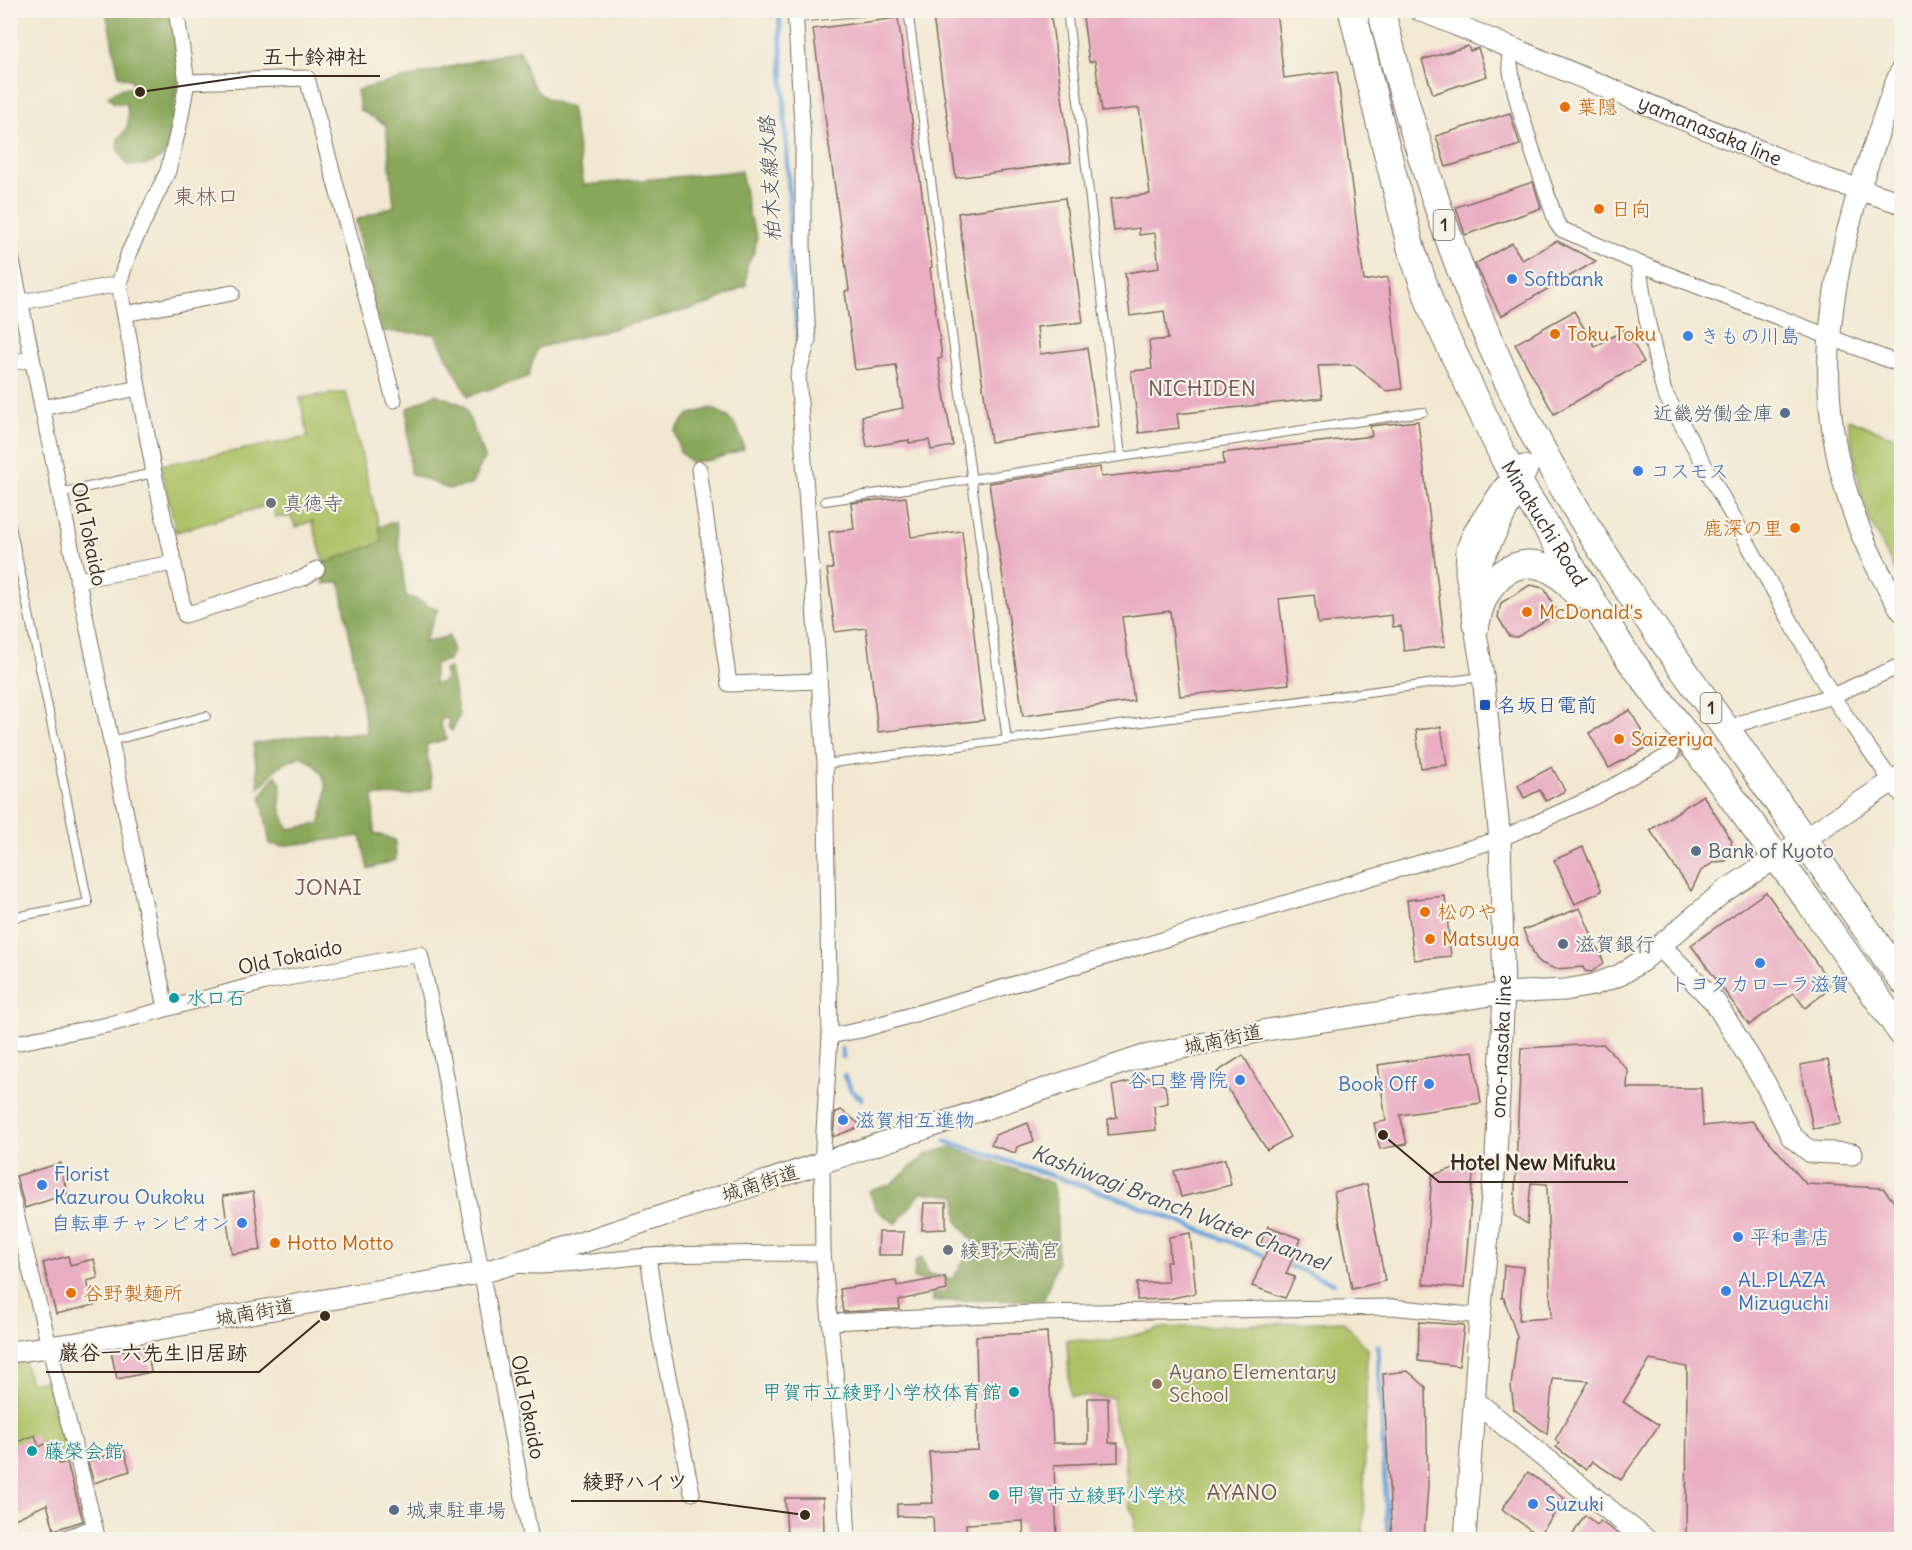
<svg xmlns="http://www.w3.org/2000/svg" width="1912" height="1550" font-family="Delius,'Klee One',sans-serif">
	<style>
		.green { fill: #acc165; stroke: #747642; stroke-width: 1.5 }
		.forest { fill: #89a75a; stroke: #62683c; stroke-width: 1.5 }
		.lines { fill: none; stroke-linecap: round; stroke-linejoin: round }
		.stream { stroke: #69a3d9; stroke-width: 5 }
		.building { fill: #eaadc2 }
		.street-tunnel { stroke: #cdc2ae; stroke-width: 15; stroke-dasharray: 15 8; stroke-linecap: butt }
		.lane-casing { stroke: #7b6c5d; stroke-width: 10 }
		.street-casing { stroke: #7b6c5d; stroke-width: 17 }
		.secondary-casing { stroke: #7b6c5d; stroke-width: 23 }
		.highway-casing { stroke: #7b6c5d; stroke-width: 29 }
		.lane { stroke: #fff; stroke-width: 8 }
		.street { stroke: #fff; stroke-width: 15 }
		.secondary { stroke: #fff; stroke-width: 21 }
		.highway { stroke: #fff; stroke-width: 27 }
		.food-dot { fill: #e8710a; stroke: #f7f3e8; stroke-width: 2 }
		.shop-dot { fill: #3f7fe0; stroke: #f7f3e8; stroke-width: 2 }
		.service-dot { fill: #5c6f8a; stroke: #f7f3e8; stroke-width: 2 }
		.worship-dot { fill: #6b7280; stroke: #f7f3e8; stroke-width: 2 }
		.transit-dot { fill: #1a4fb4; stroke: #f7f3e8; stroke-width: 2 }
		.culture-dot { fill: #0f9aa8; stroke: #f7f3e8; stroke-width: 2 }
		.education-dot { fill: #8d6e63; stroke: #f7f3e8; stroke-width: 2 }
		.labels { text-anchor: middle; stroke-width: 4.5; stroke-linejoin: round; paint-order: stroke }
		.shield { fill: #f7f3e8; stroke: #73665b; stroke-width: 1.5 }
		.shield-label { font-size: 18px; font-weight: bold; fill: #3b2a1e }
		.food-label { font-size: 20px; fill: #c56008; stroke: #f7f3e8; text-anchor: start }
		.street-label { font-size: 20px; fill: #3b2a1e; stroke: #f7f3e8 }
		.shop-label { font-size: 20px; fill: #366cbe; stroke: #f7f3e8; text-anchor: start }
		.service-label { font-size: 20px; fill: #4e5e75; stroke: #f7f3e8; text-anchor: start }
		.worship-label { font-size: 20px; fill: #5b616d; stroke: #f7f3e8; text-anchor: start }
		.transit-label { font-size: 20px; fill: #164399; stroke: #f7f3e8; text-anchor: start }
		.culture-label { font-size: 20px; fill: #0d838f; stroke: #f7f3e8; text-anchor: start }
		.education-label { font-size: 20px; fill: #785e54; stroke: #f7f3e8; text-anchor: start }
		.water-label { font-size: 21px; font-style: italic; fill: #4b545f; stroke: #f7f3e8 }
		.quarter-label { font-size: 22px; fill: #785857; stroke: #f7f3e8 }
		.leader { fill: none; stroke: #3b2a1e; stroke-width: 2 }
		.callout-dot { fill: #3b2a1e; stroke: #f7f3e8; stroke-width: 2 }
		.callout-label { font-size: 21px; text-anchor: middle; font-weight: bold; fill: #3b2a1e; stroke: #f7f3e8; stroke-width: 4.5; stroke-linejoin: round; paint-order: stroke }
	</style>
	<rect width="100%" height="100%" fill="#f7f3e8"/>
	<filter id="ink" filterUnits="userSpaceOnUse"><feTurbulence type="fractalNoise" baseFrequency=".0167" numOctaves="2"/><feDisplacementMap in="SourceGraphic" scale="12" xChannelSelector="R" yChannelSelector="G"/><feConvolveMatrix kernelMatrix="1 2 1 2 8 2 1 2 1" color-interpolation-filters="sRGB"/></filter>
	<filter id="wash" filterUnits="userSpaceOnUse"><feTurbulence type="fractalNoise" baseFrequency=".008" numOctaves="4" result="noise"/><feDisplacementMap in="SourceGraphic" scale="24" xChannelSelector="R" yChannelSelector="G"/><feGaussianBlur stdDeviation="1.35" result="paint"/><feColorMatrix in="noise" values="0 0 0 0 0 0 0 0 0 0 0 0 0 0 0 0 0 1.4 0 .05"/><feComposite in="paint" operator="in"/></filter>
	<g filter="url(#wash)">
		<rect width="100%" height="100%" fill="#f2e8d2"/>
		<g class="green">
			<path d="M346,392L383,542L324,563L312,521L296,527L291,517H276L272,504L176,532L161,465L308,437L300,398Z"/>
			<path d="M1848,419L1901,440V584L1871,522L1861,494Z"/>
			<path d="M1343,1321L1367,1348L1363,1539H1134L1135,1516L1129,1506L1124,1446L1114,1420L1113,1397L1070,1396L1067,1340L1111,1341L1163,1328Z"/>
			<path d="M24,1360L30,1383L46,1380L65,1451L60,1453L62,1459L11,1477L10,1363Z"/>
		</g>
		<g class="forest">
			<path d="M106,11H172L179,76L168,149C159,165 143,166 127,165L117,148L118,139C130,129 130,118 126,103H114L108,96L121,88H133L132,80L119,76Z"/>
			<path d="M520,50C531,85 532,98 571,107L584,185L741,171L749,215L757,236L754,253L747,265L746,285L710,304L537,348L528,377L468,396L435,334L378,331L356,220L394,206L386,125L360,110L357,90Z"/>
			<path d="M435,394L464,405L485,457L471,485L448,489L410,473L407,409Z"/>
			<path d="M711,408C734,418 739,426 744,449L711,460L691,462L680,452L675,431L688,415Z"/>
			<path d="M396,521L406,596C419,599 426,606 438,609L424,643L449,636L453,652L448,660L434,664V685L446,680L444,670L450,668L459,716L452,731L448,727L449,719L442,718L440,724L447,739L426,745L432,787L410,795L373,796L374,833L395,840L396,860L368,869L361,836L281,846L270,844L261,796L276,775L281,784L280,807L288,829L319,824C329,795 332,771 301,756L279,766L259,788L253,744L301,736L367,733L340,582L324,584V563L382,542L379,527Z"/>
			<path d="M951,1147L1053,1183L1057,1200V1262L1044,1300L933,1301L929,1280L914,1279L915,1262L922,1257L928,1274L953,1279L974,1242L957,1221V1196L922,1192L896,1224L876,1209L869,1191L890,1185L927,1154Z"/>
		</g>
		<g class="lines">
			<g class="stream">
				<path d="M779,10L789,192L790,268L799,345"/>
				<path d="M842,1049L843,1057"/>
				<path d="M844,1076L852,1091L862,1099"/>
				<path d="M946,1141L1111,1195L1271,1258"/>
				<path d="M1285,1264L1334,1283"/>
				<path d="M1378,1346L1388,1540"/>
			</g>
		</g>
		<g id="blocks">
			<g class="building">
				<path d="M932,10H1050L1071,162L956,178Z"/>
				<path d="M1082,10H1276L1284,78L1337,71L1364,281L1388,277L1402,389L1386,391L1354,365L1318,366L1322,398L1177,414L1179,428L1139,433L1131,371L1152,369L1149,341L1168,339L1164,311L1130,316L1125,273L1159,268L1155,233L1139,235V228L1114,231L1110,199L1150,194L1139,108L1102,112L1095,61L1089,62Z"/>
				<path d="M898,18L932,267L930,268L942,358L938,359L953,446L931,450L929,440L909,443V440L867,447L862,416L903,408L896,365L855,370L845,291L849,290L813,29Z"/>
				<path d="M1468,46L1470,51L1478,48L1487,76L1433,94L1422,60Z"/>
				<path d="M1510,113L1520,145L1446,167L1436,136Z"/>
				<path d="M1533,182L1541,208L1465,235L1456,207Z"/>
				<path d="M1065,198L1083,322L1037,327L1040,354L1087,348L1098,427L991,442L958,213Z"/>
				<path d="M1557,241L1596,261L1501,316L1475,264L1512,243L1522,260Z"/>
				<path d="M1574,311L1595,347L1625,329L1644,362L1554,414L1515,344Z"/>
				<path d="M1418,421L1445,646L1404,651L1401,626L1393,627L1392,615L1318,624L1314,595L1279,599L1289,684L1180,696L1170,611L1122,617L1134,701L1023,716L989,483L1100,467L1101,477L1224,464L1223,453L1372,436L1370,426Z"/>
				<path d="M906,497L911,537L962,531L984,720L878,732L866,628L835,632L827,569H833L829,532L854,529L851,503Z"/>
				<path d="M1530,585L1544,588L1558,613L1517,637L1509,636L1498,617L1501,603Z"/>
				<path d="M1630,710L1650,746L1609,768L1589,733Z"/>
				<path d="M1441,727L1447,765L1421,768L1416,730Z"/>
				<path d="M1552,767L1565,791L1546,801L1540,790L1524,798L1518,785Z"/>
				<path d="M1703,795L1732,841L1726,861L1714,862L1701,871L1691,891L1650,830Z"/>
				<path d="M1583,847L1602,891L1575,904L1554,860Z"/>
				<path d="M1766,892L1829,981L1828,990L1805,1008L1794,993L1749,1025L1691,945Z"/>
				<path d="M1445,896L1451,956L1414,960L1407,900Z"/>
				<path d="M1580,908L1604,963L1591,972L1585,971L1583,967L1555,969L1541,963L1536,958L1523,930Z"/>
				<path d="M1603,1044L1628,1070L1627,1088H1701L1703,1126L1752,1121L1806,1184L1883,1188L1902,1212V1539H1686L1687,1367L1650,1360L1623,1402L1659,1425L1621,1480L1592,1461L1586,1470L1556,1447L1559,1443L1555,1440L1589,1381L1553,1378L1547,1434L1514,1409L1511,1386L1517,1337L1504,1298H1502L1504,1265L1523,1267L1519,1320L1551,1318L1547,1184L1531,1183L1527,1224L1514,1215L1521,1048Z"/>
				<path d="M1473,1051L1481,1103L1400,1115L1407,1144L1380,1149L1374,1123L1386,1121L1378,1065Z"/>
				<path d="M1243,1055L1290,1137L1267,1150L1217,1072Z"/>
				<path d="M1828,1060L1841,1124L1813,1129L1800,1065Z"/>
				<path d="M1149,1077L1165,1086L1168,1103L1154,1106L1156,1130L1108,1135V1119L1117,1117L1112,1086Z"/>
				<path d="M841,1110L862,1126L833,1137L835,1113Z"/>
				<path d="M1028,1123L1034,1141L1017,1147L1015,1153L991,1145L995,1135Z"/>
				<path d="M1225,1159L1231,1185L1181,1197L1174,1171Z"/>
				<path d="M1474,1162L1464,1288L1423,1284L1432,1175Z"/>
				<path d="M61,1163L67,1194L25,1208L16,1176Z"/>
				<path d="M1367,1184L1385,1281L1352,1289L1334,1192Z"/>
				<path d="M253,1192L261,1250L232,1254L223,1196Z"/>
				<path d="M924,1203H946V1229L922,1230Z"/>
				<path d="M1268,1226L1301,1239L1286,1274L1295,1277L1285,1298L1252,1286L1268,1248L1260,1245Z"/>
				<path d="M879,1232H904L902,1255H878Z"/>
				<path d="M1190,1233L1196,1293L1168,1299L1137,1300V1283L1168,1282L1166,1262H1170L1169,1237Z"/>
				<path d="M68,1256L70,1265L94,1259L98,1278L87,1281L94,1305L56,1314L43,1263Z"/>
				<path d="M945,1277L947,1290L899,1300L900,1309L843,1312L840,1289L896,1281L897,1286Z"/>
				<path d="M1419,1322L1464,1325L1459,1366L1418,1361Z"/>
				<path d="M1047,1332L1053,1443H1088V1398H1108L1109,1443H1118V1462L1054,1465L1057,1539H1024L1023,1521L966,1524V1539H934L933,1517L897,1516V1504L933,1503L929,1452L978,1450L976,1336Z"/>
				<path d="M144,1347L148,1353L151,1372L117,1379L111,1352Z"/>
				<path d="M1408,1371L1426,1387L1428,1486L1424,1539H1392L1383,1374Z"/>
				<path d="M35,1435L39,1447L50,1442L59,1464L67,1462L83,1521L54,1530L47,1504L15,1519L10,1508V1445Z"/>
				<path d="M124,1450L130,1471L94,1483L88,1462Z"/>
				<path d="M1528,1472L1565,1499L1539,1536L1502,1509Z"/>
				<path d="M785,1498H823L824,1532L787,1534Z"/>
				<path d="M1585,1515L1597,1525L1600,1521L1625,1539H1570Z"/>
			</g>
		</g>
	</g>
	<g filter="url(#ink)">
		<use href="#blocks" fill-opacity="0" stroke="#7b6c5d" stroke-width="1.5"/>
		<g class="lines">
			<path class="street-tunnel" d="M1671,754L1733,727"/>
			<g class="lane-casing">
				<g id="lane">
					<path d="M908,10L1007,740"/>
					<path d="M1067,10L1121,456"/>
					<path d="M795,18L881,10"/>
					<path d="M60,493L154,473"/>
					<path d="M825,501L1423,412"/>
					<path d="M10,521L88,903L10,918"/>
					<path d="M111,741L206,716"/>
					<path d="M825,764L1481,677"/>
				</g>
			</g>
			<g class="street-casing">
				<g id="street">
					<path d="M176,10L187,82L179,126L168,171L129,252L119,284L154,473L185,615L303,578L317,569"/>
					<path d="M795,10L803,140V246L808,340L798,375L825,764L830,1036L822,1163L823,1253L843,1448L848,1540"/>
					<path d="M1510,46C1504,80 1545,184 1556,222L1561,229L1638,263L1902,365"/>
					<path d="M187,82L307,78L394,400"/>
					<path d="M10,251L166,1008"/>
					<path d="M1638,263L1647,320L1664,392L1832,696L1902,796"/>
					<path d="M21,302L119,284"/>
					<path d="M125,314L232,293"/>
					<path d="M10,363L32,359"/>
					<path d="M42,408L138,388"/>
					<path d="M699,469L729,684L819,681"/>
					<path d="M77,580L174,563"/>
					<path d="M1741,723L1832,696L1902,665"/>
					<path d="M830,1036L861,1030L1500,839L1594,797L1671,754"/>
					<path d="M10,1044L107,1025L265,982L420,954L436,1027L531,1540"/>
					<path d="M10,1190L98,1540"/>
					<path d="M648,1257L660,1337L692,1493"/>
					<path d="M517,1265C561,1269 605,1259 649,1256C707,1253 765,1253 823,1253"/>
					<path d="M830,1322L1032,1313L1392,1307L1480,1316"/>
					<path d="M60,1540L95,1527"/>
				</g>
			</g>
			<g class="secondary-casing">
				<g id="secondary">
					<path id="s1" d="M1420,10L1829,180L1902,203"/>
					<path d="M1902,69C1890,94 1883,120 1874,146C1814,311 1804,457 1902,611"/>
					<path d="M1661,947L1715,1002L1765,1083L1792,1137L1811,1152L1852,1154"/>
					<path d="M10,1352L71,1344L481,1273L571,1246L1144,1056L1267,1030L1504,993L1565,990L1593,985L1620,975L1642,961L1722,893L1902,775"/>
					<path d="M1476,1402L1646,1540"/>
					<path id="s2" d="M1465,1540L1480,1316L1496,1156L1504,993L1500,839L1483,676L1466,572L1467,549L1475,530L1504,487"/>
				</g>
			</g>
			<g class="highway-casing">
				<g id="highway">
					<path id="s3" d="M1352,10L1411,248L1433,311L1506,462L1625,653L1808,900L1902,1033"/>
					<path d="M1381,10C1417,155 1463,297 1531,429C1587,537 1658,635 1729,733C1787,815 1844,897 1902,980"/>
					<path d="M1478,606L1474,570L1524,469"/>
					<path d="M1476,624C1485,565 1538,540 1577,594"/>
				</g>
			</g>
			<use href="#lane" class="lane"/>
			<use href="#street" class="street"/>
			<use href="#secondary" class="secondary"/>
			<use href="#highway" class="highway"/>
		</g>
	</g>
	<g class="food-dot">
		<circle cx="1565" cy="107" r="6"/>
		<circle cx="1599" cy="209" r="6"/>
		<circle cx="1555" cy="334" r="6"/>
		<circle cx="1795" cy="528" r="6"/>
		<circle cx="1527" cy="612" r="6"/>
		<circle cx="1619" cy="739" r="6"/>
		<circle cx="1425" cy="912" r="6"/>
		<circle cx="1430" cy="939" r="6"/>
		<circle cx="275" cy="1243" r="6"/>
		<circle cx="71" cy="1293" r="6"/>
	</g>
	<g class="shop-dot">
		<circle cx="1512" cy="279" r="6"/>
		<circle cx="1688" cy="336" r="6"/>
		<circle cx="1638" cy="471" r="6"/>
		<circle cx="1760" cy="963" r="6"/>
		<circle cx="1240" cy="1080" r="6"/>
		<circle cx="1429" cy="1084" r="6"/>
		<circle cx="843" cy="1120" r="6"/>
		<circle cx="42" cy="1185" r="6"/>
		<circle cx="242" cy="1223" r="6"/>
		<circle cx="1738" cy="1237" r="6"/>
		<circle cx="1726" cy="1291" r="6"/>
		<circle cx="1533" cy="1504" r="6"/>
	</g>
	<g class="service-dot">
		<circle cx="1785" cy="413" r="6"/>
		<circle cx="1696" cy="851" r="6"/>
		<circle cx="1563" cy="944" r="6"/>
		<circle cx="394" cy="1510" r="6"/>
	</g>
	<g class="worship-dot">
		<circle cx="271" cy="503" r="6"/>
		<circle cx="948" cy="1250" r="6"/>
	</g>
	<rect class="transit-dot" x="1479" y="699" width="12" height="12" rx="3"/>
	<g class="culture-dot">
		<circle cx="174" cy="998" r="6"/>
		<circle cx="1014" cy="1392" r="6"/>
		<circle cx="32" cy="1451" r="6"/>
		<circle cx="994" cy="1495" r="6"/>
	</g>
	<circle class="education-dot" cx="1157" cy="1384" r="6"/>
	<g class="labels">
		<g class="shield">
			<rect x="1433.5" y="210" width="21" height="30" rx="4.5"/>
			<rect x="1700.5" y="693" width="21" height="30" rx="4.5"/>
		</g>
		<g class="shield-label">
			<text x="1444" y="231">1</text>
			<text x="1711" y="714">1</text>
		</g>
		<g class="food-label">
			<text x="1577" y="114">葉隠</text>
			<text x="1611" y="216">日向</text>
			<text x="1567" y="341">Toku Toku</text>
			<text x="1783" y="535" text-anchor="end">鹿深の里</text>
			<text x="1539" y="619">McDonald's</text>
			<text x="1631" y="746">Saizeriya</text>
			<text x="1437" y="919">松のや</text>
			<text x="1442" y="946">Matsuya</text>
			<text x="287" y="1250">Hotto Motto</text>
			<text x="83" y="1300">谷野製麺所</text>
		</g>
		<g class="street-label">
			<text dy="7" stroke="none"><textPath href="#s1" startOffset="314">yamanasaka line</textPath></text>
			<text dy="7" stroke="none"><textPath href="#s3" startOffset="552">Minakuchi Road</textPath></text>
			<text transform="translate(89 534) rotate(78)" y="7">Old Tokaido</text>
			<text transform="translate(290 957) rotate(-12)" y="7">Old Tokaido</text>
			<text transform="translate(1223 1039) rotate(-12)" y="7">城南街道</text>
			<text dy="7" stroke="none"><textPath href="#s2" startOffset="495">ono-nasaka line</textPath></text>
			<text transform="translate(760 1183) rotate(-18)" y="7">城南街道</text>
			<text transform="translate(255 1312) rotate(-10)" y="7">城南街道</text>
			<text transform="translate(528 1407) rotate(79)" y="7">Old Tokaido</text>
		</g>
		<g class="shop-label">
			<text x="1524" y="286">Softbank</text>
			<text x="1700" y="343">きもの川島</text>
			<text x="1650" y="478">コスモス</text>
			<text x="1760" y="991" text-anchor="middle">トヨタカローラ滋賀</text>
			<text x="1228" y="1087" text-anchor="end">谷口整骨院</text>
			<text x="1417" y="1091" text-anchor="end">Book Off</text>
			<text x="855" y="1127">滋賀相互進物</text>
			<text x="54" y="1181">Florist<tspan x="54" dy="23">Kazurou Oukoku</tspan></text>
			<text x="230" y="1230" text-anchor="end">自転車チャンピオン</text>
			<text x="1750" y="1244">平和書店</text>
			<text x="1738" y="1287">AL.PLAZA<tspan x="1738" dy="23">Mizuguchi</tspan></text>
			<text x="1545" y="1511">Suzuki</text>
		</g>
		<g class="service-label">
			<text x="1773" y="420" text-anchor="end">近畿労働金庫</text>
			<text x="1708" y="858">Bank of Kyoto</text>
			<text x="1575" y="951">滋賀銀行</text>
			<text x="406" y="1517">城東駐車場</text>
		</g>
		<g class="worship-label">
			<text x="283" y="510">真徳寺</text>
			<text x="960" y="1257">綾野天満宮</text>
		</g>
		<g class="transit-label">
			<text x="1497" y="712">名坂日電前</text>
		</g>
		<g class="culture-label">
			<text x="186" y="1005">水口石</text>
			<text x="1002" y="1399" text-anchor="end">甲賀市立綾野小学校体育館</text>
			<text x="44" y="1458">藤榮会館</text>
			<text x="1006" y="1502">甲賀市立綾野小学校</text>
		</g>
		<g class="education-label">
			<text x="1169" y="1379">Ayano Elementary<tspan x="1169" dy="23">School</tspan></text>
		</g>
		<g class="water-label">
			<text transform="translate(770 179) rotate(-93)" y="7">柏木支線水路</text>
			<text transform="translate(1180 1208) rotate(21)" y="7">Kashiwagi Branch Water Channel</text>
		</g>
		<g class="quarter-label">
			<text x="206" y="204">東林口</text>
			<text x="1202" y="396">NICHIDEN</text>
			<text x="328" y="895">JONAI</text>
			<text x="1242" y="1500">AYANO</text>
		</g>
	</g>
	<path class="leader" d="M140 92L251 76H380M1383 1135L1439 1182H1628M325 1316L259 1372H46M805 1515L700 1501H571"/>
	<g class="callout-dot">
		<circle cx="140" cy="92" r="6"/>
		<circle cx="1383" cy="1135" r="6"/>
		<circle cx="325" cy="1316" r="6"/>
		<circle cx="805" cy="1515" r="6"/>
	</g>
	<g class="callout-label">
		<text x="315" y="64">五十鈴神社</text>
		<text x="1533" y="1170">Hotel New Mifuku</text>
		<text x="153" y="1360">巌谷一六先生旧居跡</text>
		<text x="635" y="1489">綾野ハイツ</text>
	</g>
	<rect width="1912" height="1550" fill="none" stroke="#f7f3e8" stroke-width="36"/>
</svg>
